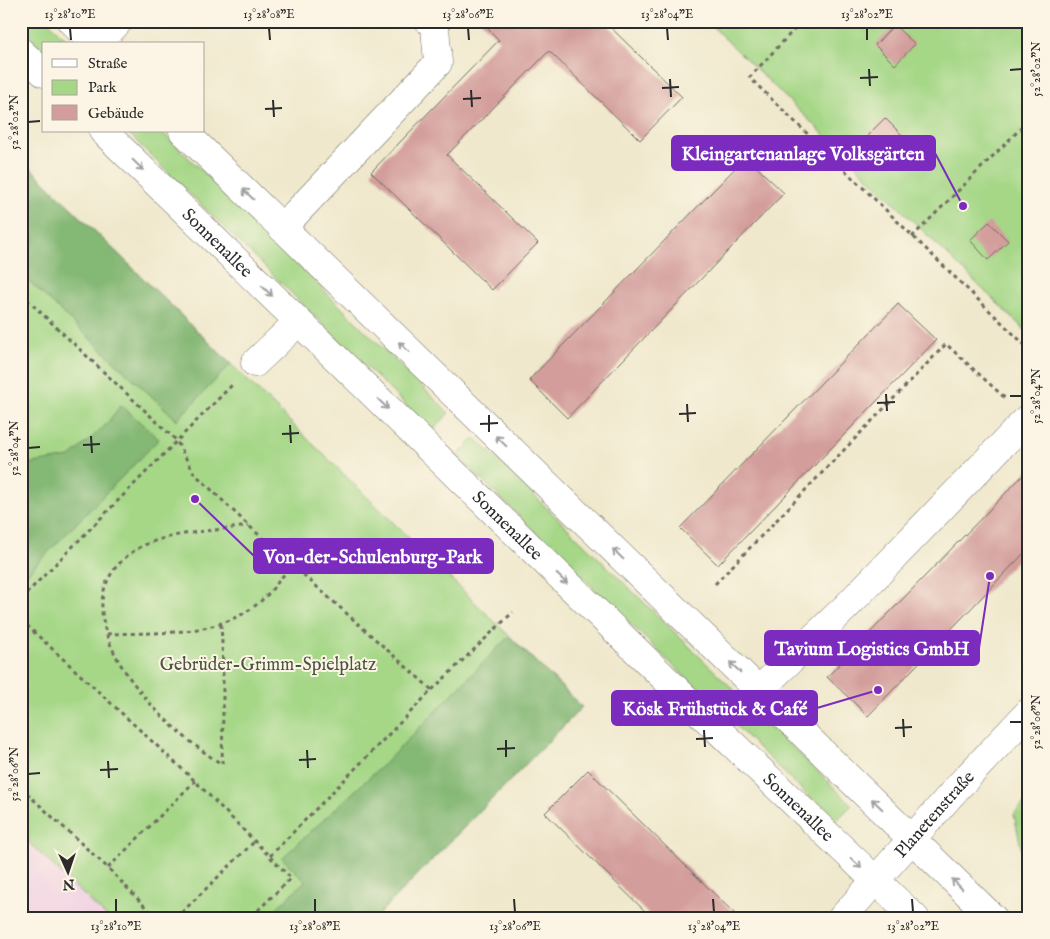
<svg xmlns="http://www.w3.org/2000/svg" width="1050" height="939" font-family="'IM FELL English',serif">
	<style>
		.built { fill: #f1d0e3 }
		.green { fill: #a5d787; stroke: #688159 }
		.forest { fill: #84b874; stroke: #587250 }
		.building { fill: #d39d9b }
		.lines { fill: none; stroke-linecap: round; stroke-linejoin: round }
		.minor-casing { stroke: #706d63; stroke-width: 29 }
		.major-casing { stroke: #706d63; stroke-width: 29 }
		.path { stroke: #706d63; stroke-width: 3; stroke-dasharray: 4 4; stroke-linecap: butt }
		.minor { stroke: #fff; stroke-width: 28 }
		.major { stroke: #fff; stroke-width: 28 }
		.oneway { stroke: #a0a0a0 }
		.ticks { fill: none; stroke: #2b2b2b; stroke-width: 2 }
		.labels { text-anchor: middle; stroke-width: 4; stroke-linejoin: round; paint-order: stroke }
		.street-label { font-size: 18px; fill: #2b2b2b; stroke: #fcf5e5 }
		.park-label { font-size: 18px; fill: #4a5642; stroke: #fcf5e5 }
		.leader { fill: none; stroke: #7b2cbf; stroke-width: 2 }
		.callout-dot { fill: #7b2cbf; stroke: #fcf5e5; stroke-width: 2 }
		.callout { fill: #7b2cbf; stroke: #7b2cbf; stroke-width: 2 }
		.callout-label { font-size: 19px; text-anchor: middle; font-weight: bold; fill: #fff }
		.neatline { fill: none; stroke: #2b2b2b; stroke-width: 2 }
		.ticks-label { font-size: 12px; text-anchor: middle; fill: #2b2b2b }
	</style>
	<rect width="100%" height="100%" fill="#fcf5e5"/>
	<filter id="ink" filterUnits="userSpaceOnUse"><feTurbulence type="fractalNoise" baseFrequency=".02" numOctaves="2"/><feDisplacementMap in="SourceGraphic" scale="10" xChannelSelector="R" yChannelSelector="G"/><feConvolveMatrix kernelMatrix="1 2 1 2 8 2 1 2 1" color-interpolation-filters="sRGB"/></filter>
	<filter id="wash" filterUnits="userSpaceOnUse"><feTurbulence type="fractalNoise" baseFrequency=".0096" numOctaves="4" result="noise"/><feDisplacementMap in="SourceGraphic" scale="20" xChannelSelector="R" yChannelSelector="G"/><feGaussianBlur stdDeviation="1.12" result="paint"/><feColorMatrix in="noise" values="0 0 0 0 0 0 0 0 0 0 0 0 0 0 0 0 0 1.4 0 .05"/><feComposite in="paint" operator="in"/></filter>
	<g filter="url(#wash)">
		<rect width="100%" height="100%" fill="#efe8cc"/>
		<path class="built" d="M21,835L108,918H21Z"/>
		<g class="green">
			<path d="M21,21H48L71,44H44V51L21,29Z"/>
			<path d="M707,21H1029V334Z"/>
			<path d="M126,131H161L449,413L432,431Z"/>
			<path d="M21,159L582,707L375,918H108L21,835Z"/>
			<path d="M475,438L852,805L835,822L457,456Z"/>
			<path d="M1029,798V866L1024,862L1014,814Z"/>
		</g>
		<g class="forest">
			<path d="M21,159L231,364L177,420L21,274Z"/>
			<path d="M121,405L159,439L21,580V465L70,457L104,427Z"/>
			<path d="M509,636L582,707L375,918H266L305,881L282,858L384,764Z"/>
		</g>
		<g id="blocks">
			<g class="building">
				<path d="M480,21H604L682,97L640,140L549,51L447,155L538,243L492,290L371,172L499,40Z"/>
				<path d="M894,25L915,44L895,65L875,45Z"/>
				<path d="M885,118L905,138L882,161L862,141Z"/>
				<path d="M746,157L784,193L567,418L529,380Z"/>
				<path d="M989,222L1008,241L988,260L970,240Z"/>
				<path d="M898,304L936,340L718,565L680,528Z"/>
				<path d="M1029,469V548L868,716L827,677Z"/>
				<path d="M588,770L739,918H652L545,813Z"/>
			</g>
		</g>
	</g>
	<g filter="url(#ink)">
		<use href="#blocks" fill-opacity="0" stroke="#706d63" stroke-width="1"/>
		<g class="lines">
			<g class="minor-casing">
				<g id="minor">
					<path d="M97,44L119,21"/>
					<path d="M282,228L438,63L435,27L429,21"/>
					<path d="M255,363L298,322"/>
					<path d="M759,690L845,608L1029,417"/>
					<path id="s1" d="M842,918L957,788L1029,712"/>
				</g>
			</g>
			<g class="major-casing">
				<g id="major">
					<path d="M71,21L94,44"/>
					<path d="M21,52L44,73"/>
					<path id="s2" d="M103,131L720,732L915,918"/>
					<path d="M183,131L993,918"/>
				</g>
			</g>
			<g class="path">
				<path d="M749,78L802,21"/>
				<path d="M753,81L1029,349"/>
				<path d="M912,237L1029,120"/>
				<path d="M21,294L176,440L194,473L249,526L432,690"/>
				<path d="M715,584L946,344L1005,398"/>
				<path d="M21,599L233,384"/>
				<path d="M21,620L195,781L291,878L250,918"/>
				<path d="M221,624C224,671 223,717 222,764C163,729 45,612 134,551C161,532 215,531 248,526"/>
				<path d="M107,634C159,632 220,638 262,600C273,590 282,576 292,565"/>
				<path d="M21,788L108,868L156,918"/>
				<path d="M270,856L432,690L513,612"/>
				<path d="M108,868L195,781"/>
				<path d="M176,918L255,841"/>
			</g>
			<use href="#minor" class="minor"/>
			<use href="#major" class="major"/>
		</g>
		<defs><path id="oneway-shaft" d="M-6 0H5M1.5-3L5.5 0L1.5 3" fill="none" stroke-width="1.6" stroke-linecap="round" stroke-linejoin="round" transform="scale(1.25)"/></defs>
		<g class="oneway">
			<use href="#oneway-shaft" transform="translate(138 165) rotate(44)"/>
			<use href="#oneway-shaft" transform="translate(248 194) rotate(-136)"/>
			<use href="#oneway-shaft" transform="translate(267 291) rotate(44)"/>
			<use href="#oneway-shaft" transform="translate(404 347) rotate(-136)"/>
			<use href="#oneway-shaft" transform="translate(383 404) rotate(44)"/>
			<use href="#oneway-shaft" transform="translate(501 441) rotate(-136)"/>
			<use href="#oneway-shaft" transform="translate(618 554) rotate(-136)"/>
			<use href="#oneway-shaft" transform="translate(562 579) rotate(44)"/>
			<use href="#oneway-shaft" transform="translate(735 667) rotate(-136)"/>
			<use href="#oneway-shaft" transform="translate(877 804) rotate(-136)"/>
			<use href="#oneway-shaft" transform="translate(856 863) rotate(43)"/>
			<use href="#oneway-shaft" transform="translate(957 884) rotate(-135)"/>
		</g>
	</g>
	<path class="ticks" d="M70,28L71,40M269,28L270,40M468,28L469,40M667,28L668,40M867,28V40M869,69L870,86M1010,70L1022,69M860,78L878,77M670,79L671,97M662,88L679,87M471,90L472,107M463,99L481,98M273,100L274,117M265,109L282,108M28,122L40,121M886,394L887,411M1010,396H1022M877,403L895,402M687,404L688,422M679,414L696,413M489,415V432M480,424L498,423M290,425L291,443M282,434L299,433M91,436L92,453M83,445L100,444M28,448L40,447M903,719L904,737M1010,722H1022M895,728L912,727M704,730L705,747M696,739L713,738M506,740V757M497,749L515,748M307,750L308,768M299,760L316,759M108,761L109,778M100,770L118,769M28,774L40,773M116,899V912M315,899V912M514,899L515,912M713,899L714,912M912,899L913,912"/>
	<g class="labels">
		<g class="street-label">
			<text dy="6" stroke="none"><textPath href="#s2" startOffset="160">Sonnenallee</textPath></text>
			<text dy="6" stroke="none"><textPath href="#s2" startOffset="565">Sonnenallee</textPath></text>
			<text dy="6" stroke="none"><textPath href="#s2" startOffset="970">Sonnenallee</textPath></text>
			<text dy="6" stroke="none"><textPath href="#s1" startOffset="139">Planetenstraße</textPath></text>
		</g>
		<g class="park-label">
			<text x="268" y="670">Gebrüder-Grimm-Spielplatz</text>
		</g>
	</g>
	<path class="leader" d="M963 206L935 153M195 499L254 556M990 576L979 648M878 690L817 708"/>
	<g class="callout-dot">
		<circle cx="963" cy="206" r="5"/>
		<circle cx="195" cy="499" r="5"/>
		<circle cx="990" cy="576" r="5"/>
		<circle cx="878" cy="690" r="5"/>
	</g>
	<g class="callout">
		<rect x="672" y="136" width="263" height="34" rx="5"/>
		<rect x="254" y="539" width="239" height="34" rx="5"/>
		<rect x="765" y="631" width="214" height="34" rx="5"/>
		<rect x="612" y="691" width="205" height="34" rx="5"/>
	</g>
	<g class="callout-label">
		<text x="803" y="160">Kleingartenanlage Volksgärten</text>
		<text x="373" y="563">Von-der-Schulenburg-Park</text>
		<text x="872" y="655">Tavium Logistics GmbH</text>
		<text x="715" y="715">Kösk Frühstück &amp; Café</text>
	</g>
	<rect width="1050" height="939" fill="none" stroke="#fcf5e5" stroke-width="55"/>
	<rect x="42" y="42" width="162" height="90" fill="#fcf5e5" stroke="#a8a49b"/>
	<rect x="52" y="59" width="25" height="8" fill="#ffffff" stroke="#a8a49b"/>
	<text x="88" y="68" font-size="15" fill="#2b2b2b">Straße</text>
	<rect x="52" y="80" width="25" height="15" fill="#a5d787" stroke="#a8a49b"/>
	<text x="88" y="92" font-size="15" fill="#2b2b2b">Park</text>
	<rect x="52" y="105" width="25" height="15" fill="#d39d9b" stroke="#a8a49b"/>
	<text x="88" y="118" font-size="15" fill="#2b2b2b">Gebäude</text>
	<g transform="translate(68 872) rotate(177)" stroke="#fcf5e5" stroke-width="4" paint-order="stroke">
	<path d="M0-4L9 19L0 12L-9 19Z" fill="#2b2b2b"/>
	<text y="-8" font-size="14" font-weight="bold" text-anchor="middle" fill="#2b2b2b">N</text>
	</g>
	<rect x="28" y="28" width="994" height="884" class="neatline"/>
	<g class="ticks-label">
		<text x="70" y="18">13°28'10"E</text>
		<text x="269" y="18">13°28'08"E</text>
		<text x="468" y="18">13°28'06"E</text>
		<text x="667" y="18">13°28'04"E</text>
		<text x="867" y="18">13°28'02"E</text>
		<text transform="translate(1036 69) rotate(-90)" y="4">52°28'02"N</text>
		<text transform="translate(14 122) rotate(-90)" y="4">52°28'02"N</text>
		<text transform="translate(1036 396) rotate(-90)" y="4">52°28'04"N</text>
		<text transform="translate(14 448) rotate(-90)" y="4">52°28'04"N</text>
		<text transform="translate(1036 722) rotate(-90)" y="4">52°28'06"N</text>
		<text transform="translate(14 774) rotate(-90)" y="4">52°28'06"N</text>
		<text x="116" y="930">13°28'10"E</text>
		<text x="315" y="930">13°28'08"E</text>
		<text x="515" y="930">13°28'06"E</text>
		<text x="714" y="930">13°28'04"E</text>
		<text x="913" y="930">13°28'02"E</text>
	</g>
</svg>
